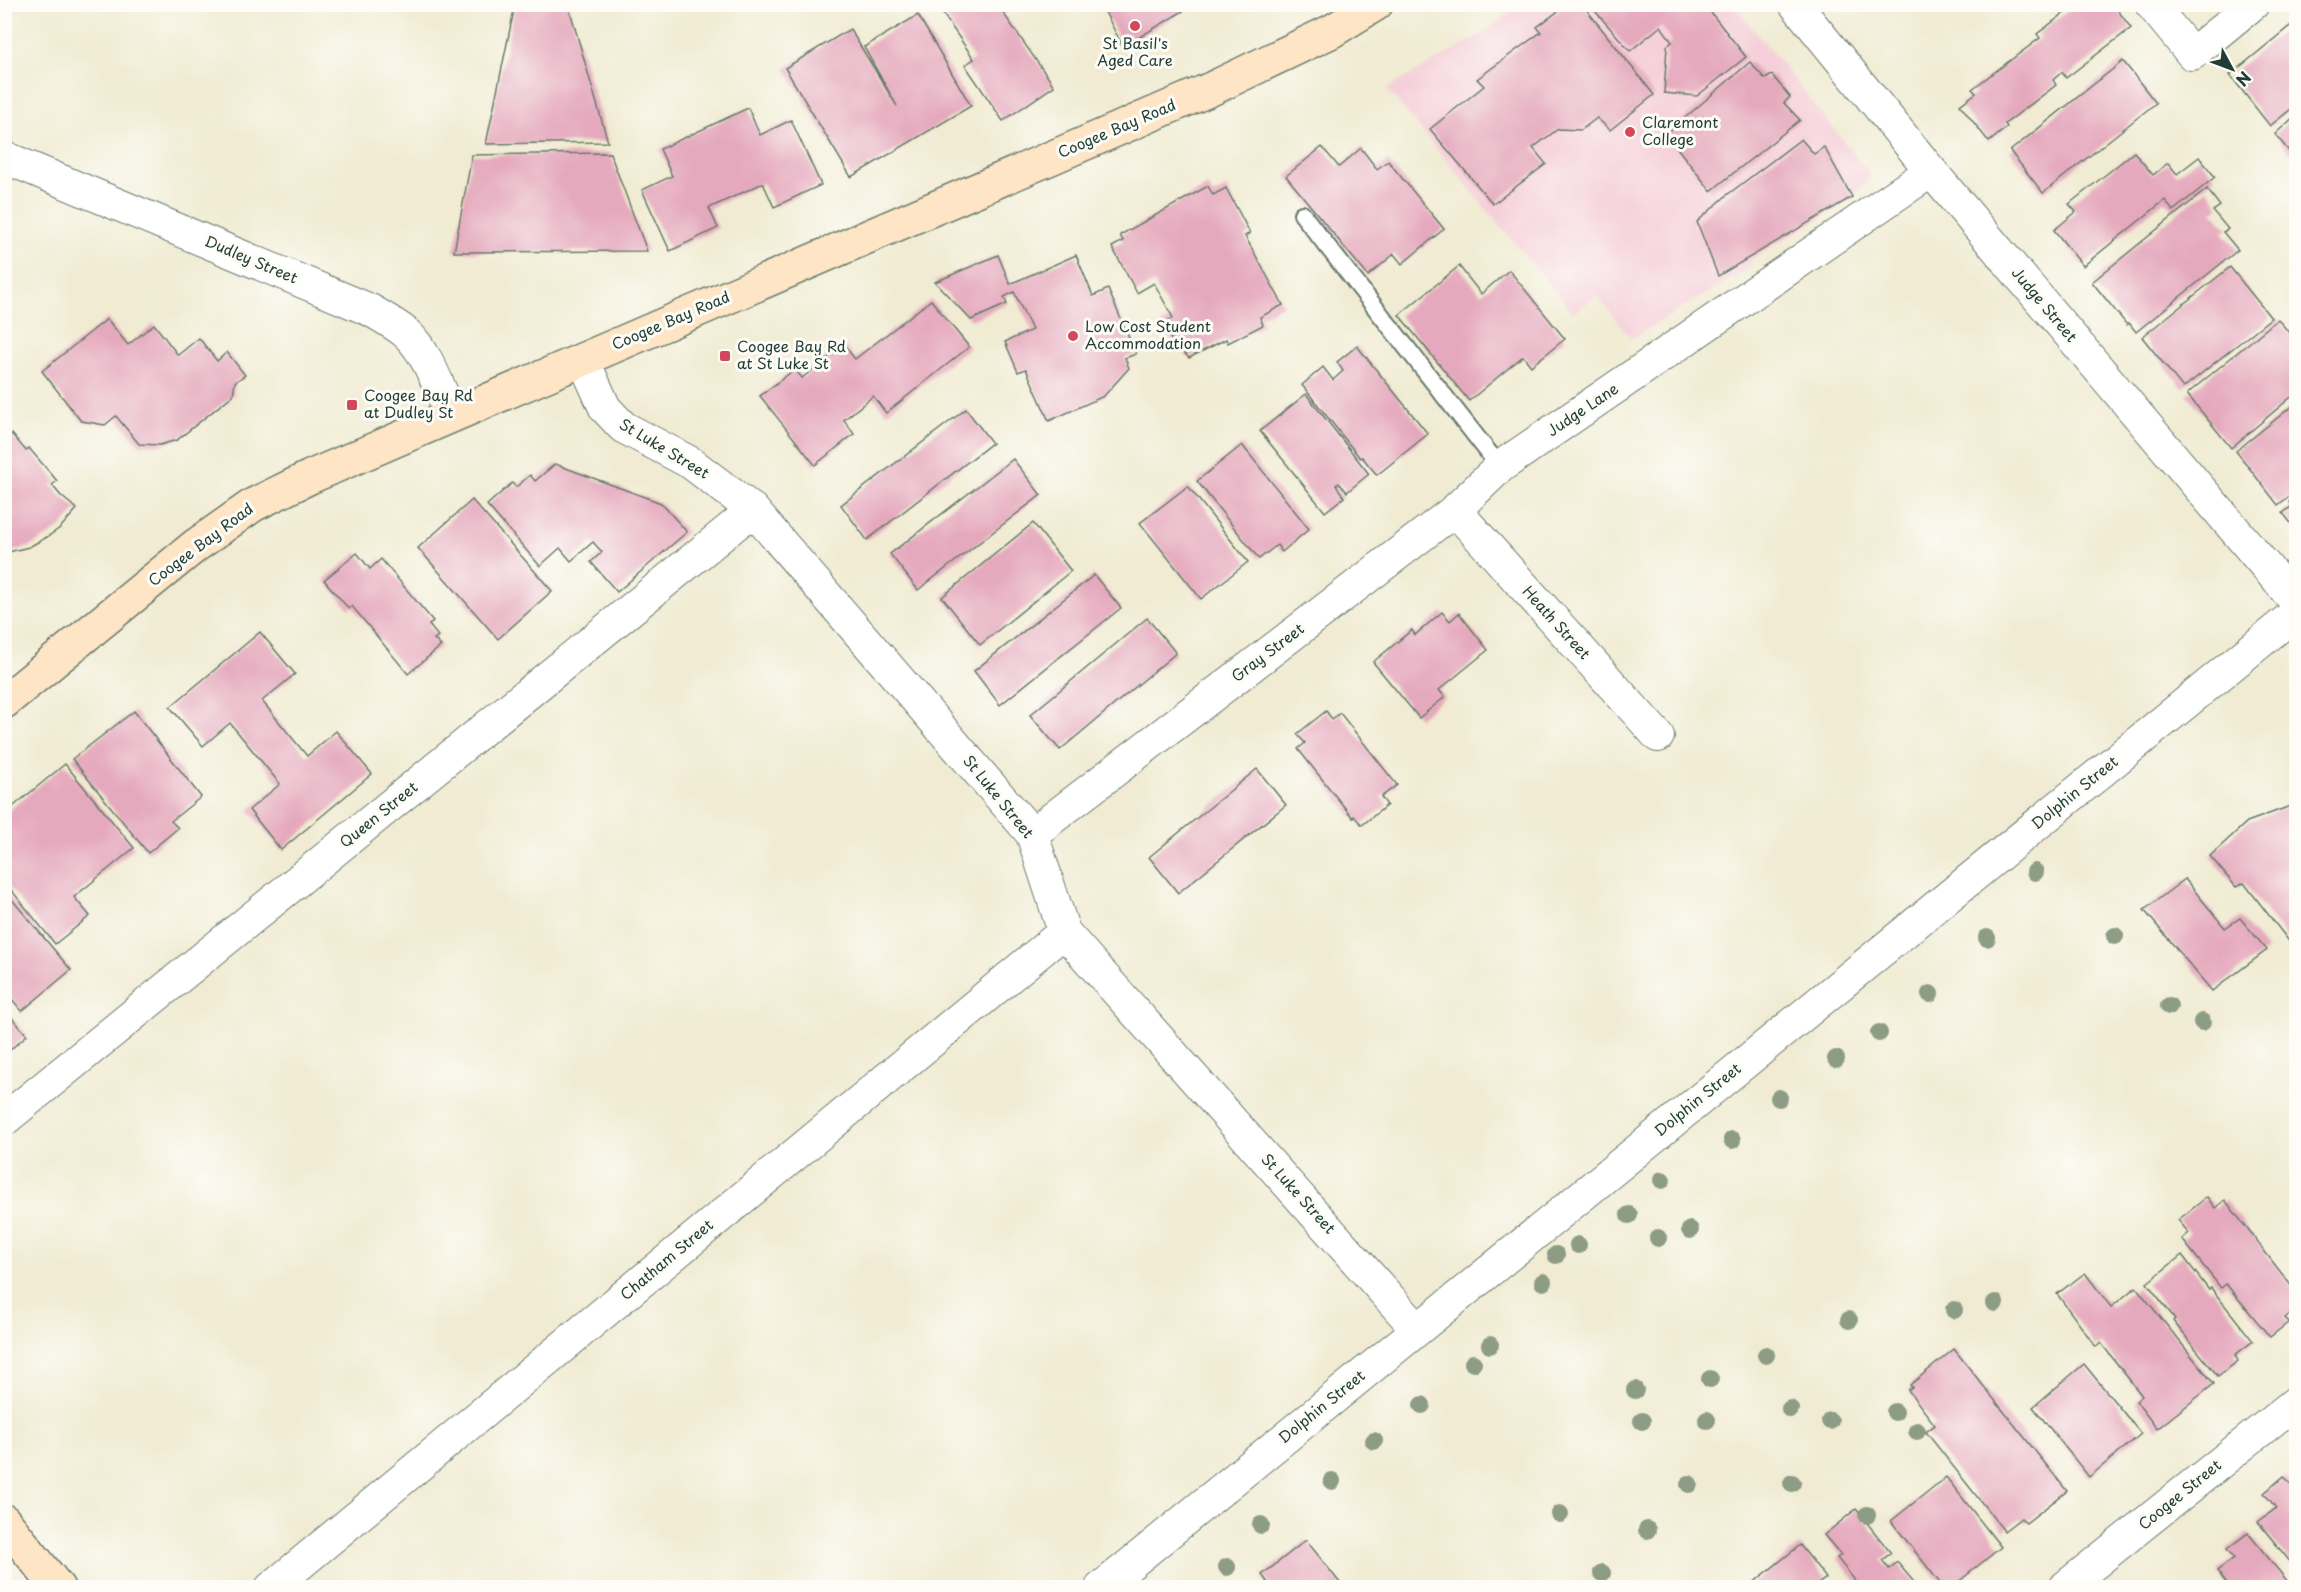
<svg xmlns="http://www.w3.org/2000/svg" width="2301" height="1592" font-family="'Playpen Sans',sans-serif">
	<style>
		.built { fill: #f5cfd9 }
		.building { fill: #e5a9bd }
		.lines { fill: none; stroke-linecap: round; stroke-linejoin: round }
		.lane-casing { stroke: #687a6b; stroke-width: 20 }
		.street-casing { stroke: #687a6b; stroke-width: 34 }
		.secondary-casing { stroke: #687a6b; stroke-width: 36 }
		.lane { stroke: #fff; stroke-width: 16 }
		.street { stroke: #fff; stroke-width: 32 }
		.secondary { stroke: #fde5c5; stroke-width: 33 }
		.tree { fill: #8d9c84 }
		.poi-dot { fill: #d1495b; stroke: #fdfcf7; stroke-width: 2 }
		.labels { text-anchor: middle; stroke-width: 6; stroke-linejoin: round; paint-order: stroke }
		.poi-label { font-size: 15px; fill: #1f3d34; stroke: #fdfcf7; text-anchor: start }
		.street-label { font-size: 15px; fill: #1f3d34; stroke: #fdfcf7 }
	</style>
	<rect width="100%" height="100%" fill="#fdfcf7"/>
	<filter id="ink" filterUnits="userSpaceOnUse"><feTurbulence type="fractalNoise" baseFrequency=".0167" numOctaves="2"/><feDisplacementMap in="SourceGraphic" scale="12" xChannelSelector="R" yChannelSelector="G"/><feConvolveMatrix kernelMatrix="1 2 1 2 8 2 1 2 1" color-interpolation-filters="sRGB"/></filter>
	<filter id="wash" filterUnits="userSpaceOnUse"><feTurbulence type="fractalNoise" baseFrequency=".008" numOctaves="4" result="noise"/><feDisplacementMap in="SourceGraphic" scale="24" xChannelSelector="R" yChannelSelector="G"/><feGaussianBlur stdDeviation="1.35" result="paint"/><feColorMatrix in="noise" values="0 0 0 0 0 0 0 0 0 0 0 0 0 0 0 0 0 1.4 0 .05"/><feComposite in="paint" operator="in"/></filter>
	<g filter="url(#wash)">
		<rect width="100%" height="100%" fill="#f0ebd2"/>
		<path class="built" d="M1519,5H1734L1871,175L1851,200L1753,258L1751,267L1631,339L1597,295L1573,313L1387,89L1483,33Z"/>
		<g id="blocks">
			<g class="building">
				<path d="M568,4L608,142L486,144L515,5Z"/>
				<path d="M936,4H997L1054,86L1003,121L965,65L974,59Z"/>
				<path d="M1101,4H1195L1123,47Z"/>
				<path d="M1568,4H1582L1654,95L1610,130L1597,118L1581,130L1558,129L1533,148L1546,164L1493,204L1430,129L1484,86L1477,79L1541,32L1537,27Z"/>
				<path d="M1589,4H1704L1746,57L1697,96L1664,93L1667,46L1672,42L1661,26L1630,51Z"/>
				<path d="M2075,5H2114L2131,28L2066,78L2062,72L2053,80L2056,85L2005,124L2007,127L1989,142L1960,105L1976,93L1972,89L2040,38L2037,34Z"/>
				<path d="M918,15L971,106L851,177L785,68L850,29L897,106L864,47Z"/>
				<path d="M2296,21V105L2270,126L2230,75Z"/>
				<path d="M2123,61L2156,103L2043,193L2010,151Z"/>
				<path d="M1750,62L1765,79L1772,75L1790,97L1784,103L1800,120L1711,191L1666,134Z"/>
				<path d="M748,108L760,135L791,120L821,185L774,207L763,183L709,208L718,228L670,251L642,190L672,176L660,149Z"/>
				<path d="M2296,115V160L2275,134Z"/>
				<path d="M1801,139L1814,154L1824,147L1852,197L1718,276L1697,222L1727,195Z"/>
				<path d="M1322,147L1339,167L1361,148L1377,169L1388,161L1444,229L1402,264L1394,254L1368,276L1286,176Z"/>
				<path d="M2134,152L2153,175L2168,163L2177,174L2199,157L2215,177L2173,211L2165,200L2083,266L2054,230L2076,212L2069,204Z"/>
				<path d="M610,153L647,251L454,252L472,155Z"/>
				<path d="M1208,186L1213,195L1226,188L1250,233L1245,236L1283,305L1260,317L1263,325L1228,343L1226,339L1189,358L1159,326L1173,318L1154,283L1137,293L1112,247L1123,241L1120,235Z"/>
				<path d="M2207,189L2220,206L2213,211L2228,229L2223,232L2238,250L2136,332L2129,323L2127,325L2092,282Z"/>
				<path d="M998,255L1010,284L1076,255L1093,296L1108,289L1136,354L1125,358L1129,368L1104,396L1049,421L1026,369L1018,372L1005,342L1032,330L1014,292L1004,297L1007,304L971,320L935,282Z"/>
				<path d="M1459,266L1481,294L1509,270L1565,339L1531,366L1523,356L1469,401L1399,315Z"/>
				<path d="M2230,267L2271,318L2183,388L2142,337Z"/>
				<path d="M931,300L969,347L886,413L873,396L844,420L854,434L815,465L760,396L795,369L802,378L844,345L855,359Z"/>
				<path d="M107,319L128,345L154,324L178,355L199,338L217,361L227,352L245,375L235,382L233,395L177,440L160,445L139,444L116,416L105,425L81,421L42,371Z"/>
				<path d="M2278,319L2294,339L2296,337V393L2231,448L2187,394Z"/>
				<path d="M1357,346L1428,434L1377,475L1362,457L1360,458L1302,385L1323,367L1333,380L1343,371L1337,362Z"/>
				<path d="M1306,394L1369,474L1347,492L1339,483L1336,485L1344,497L1325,512L1260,431Z"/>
				<path d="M2296,403V491L2278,505L2236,451Z"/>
				<path d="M966,409L992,443L867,540L841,505Z"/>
				<path d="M12,434L26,451L29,448L57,481L52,485L61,496L77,509L60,528L47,537L29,547L4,553V440Z"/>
				<path d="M1242,445L1309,529L1282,552L1277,545L1259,559L1197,481Z"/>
				<path d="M1013,459L1041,495L918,590L890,554Z"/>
				<path d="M555,464L661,503L687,532L617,592L591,562L602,552L593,542L571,561L560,548L540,566L487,505L512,483L516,487L530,475L535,481Z"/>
				<path d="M1188,486L1248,562L1201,599L1140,523Z"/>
				<path d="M2296,495V530L2283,513L2292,506L2289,502Z"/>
				<path d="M472,500L552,591L498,639L418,548Z"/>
				<path d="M1033,523L1071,571L980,645L942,597Z"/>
				<path d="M357,553L370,569L381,559L433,621L429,625L438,636L434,639L441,646L408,674L352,606L349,609L324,580Z"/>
				<path d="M1094,575L1121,608L1000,705L974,671Z"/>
				<path d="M1442,612L1450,621L1459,613L1488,650L1439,690L1445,697L1419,718L1373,662L1412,630L1415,635Z"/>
				<path d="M1147,618L1176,653L1060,750L1030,715Z"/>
				<path d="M260,632L295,674L262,701L307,756L336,731L372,774L281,850L249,810L280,784L230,723L203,746L170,707Z"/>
				<path d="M134,711L201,797L171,821L178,828L148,853L72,759Z"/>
				<path d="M1326,711L1332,719L1340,713L1397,785L1381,797L1387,805L1362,825L1354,816L1353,818L1298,749L1305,743L1297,734Z"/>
				<path d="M65,764L134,848L74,897L90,916L55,944L4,881V814Z"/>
				<path d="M1257,769L1286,805L1178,893L1149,857Z"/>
				<path d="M2296,804V947L2295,949L2244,883L2236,887L2210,856L2247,822Z"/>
				<path d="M2185,879L2225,928L2240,918L2267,950L2212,991L2144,910Z"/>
				<path d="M4,890L71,970L22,1011L4,990Z"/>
				<path d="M4,1009L27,1035L4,1055Z"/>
				<path d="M2207,1197L2215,1208L2225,1200L2296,1292V1309L2285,1318L2289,1322L2270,1337L2226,1284L2221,1288L2182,1239L2189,1233L2178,1220Z"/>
				<path d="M2182,1255L2209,1290L2211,1288L2253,1341L2235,1355L2238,1361L2218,1376L2173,1321L2175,1319L2147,1283Z"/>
				<path d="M2085,1273L2111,1307L2136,1287L2214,1384L2157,1429L2136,1401L2142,1396L2101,1343L2096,1347L2057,1294Z"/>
				<path d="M1954,1349L2067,1491L2026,1523L2021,1518L2004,1531L1926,1432L1935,1425L1908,1390L1912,1387L1910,1385Z"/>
				<path d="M2084,1364L2141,1434L2089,1477L2033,1407Z"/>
				<path d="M2284,1476L2296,1490V1569L2258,1522L2276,1508L2264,1493Z"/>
				<path d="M1946,1477L2001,1547L1951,1588H1944L1891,1521Z"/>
				<path d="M1856,1509L1891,1553L1882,1560L1889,1569L1897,1562L1919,1588H1861L1837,1558L1841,1555L1824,1535Z"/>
				<path d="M2248,1533L2293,1588H2230L2217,1571L2234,1558L2227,1549Z"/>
				<path d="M1306,1540L1344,1588H1272L1262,1575Z"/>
				<path d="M1800,1545L1826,1578L1818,1584L1821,1588H1747Z"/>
			</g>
		</g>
	</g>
	<g filter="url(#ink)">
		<use href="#blocks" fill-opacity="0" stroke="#687a6b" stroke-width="1.5"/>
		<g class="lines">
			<g class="lane-casing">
				<path id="lane" d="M1302,214L1500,467"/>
			</g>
			<g class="street-casing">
				<g id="street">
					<path d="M1795,4L1931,171L2296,602"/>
					<path d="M2151,4L2192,54L2253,4"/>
					<path d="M4,157L370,310C382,317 395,324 406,333C429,354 439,389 452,416"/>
					<path d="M583,359L605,408L623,427L691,463L753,510L1032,834L1064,932L1417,1329"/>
					<path d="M1455,510L1658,736"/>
					<path d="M1032,834L1455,510L1500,467L1931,171"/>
					<path d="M4,1120L753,510"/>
					<path d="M271,1588L1064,932"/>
					<path d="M1101,1588L2296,613"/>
					<path d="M2064,1588L2296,1402"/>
				</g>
			</g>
			<g class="secondary-casing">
				<g id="secondary">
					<path d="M4,702L195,546L253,505L310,477L1211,89L1332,31L1376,4"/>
					<path d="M4,1521L58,1588"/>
				</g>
			</g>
			<use href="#lane" class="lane"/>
			<use href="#street" class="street"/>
			<use href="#secondary" class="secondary"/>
		</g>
		<g class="tree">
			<circle cx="2035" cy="872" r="9"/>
			<circle cx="2115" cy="936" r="9"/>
			<circle cx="1987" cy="938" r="9"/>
			<circle cx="1930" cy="994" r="9"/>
			<circle cx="2169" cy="1006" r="9"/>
			<circle cx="2202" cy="1022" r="9"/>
			<circle cx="1879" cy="1033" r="9"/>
			<circle cx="1836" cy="1059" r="9"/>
			<circle cx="1779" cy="1098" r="9"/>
			<circle cx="1732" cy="1140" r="9"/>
			<circle cx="1662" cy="1180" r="9"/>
			<circle cx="1629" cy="1215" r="9"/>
			<circle cx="1690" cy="1230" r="9"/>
			<circle cx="1658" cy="1238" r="9"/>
			<circle cx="1578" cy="1245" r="9"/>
			<circle cx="1556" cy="1255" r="9"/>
			<circle cx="1543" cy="1282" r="9"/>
			<circle cx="1995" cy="1303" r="9"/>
			<circle cx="1954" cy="1310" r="9"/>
			<circle cx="1849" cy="1320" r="9"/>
			<circle cx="1490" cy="1345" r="9"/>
			<circle cx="1766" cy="1355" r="9"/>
			<circle cx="1473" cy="1363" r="9"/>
			<circle cx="1710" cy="1379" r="9"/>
			<circle cx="1635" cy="1390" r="9"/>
			<circle cx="1422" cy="1405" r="9"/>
			<circle cx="1790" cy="1409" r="9"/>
			<circle cx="1895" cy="1412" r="9"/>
			<circle cx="1707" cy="1420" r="9"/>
			<circle cx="1642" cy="1421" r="9"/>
			<circle cx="1830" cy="1421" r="9"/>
			<circle cx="1917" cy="1431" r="9"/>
			<circle cx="1374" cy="1441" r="9"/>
			<circle cx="1332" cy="1481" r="9"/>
			<circle cx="1792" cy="1483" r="9"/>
			<circle cx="1689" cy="1484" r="9"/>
			<circle cx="1560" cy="1514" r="9"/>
			<circle cx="1867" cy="1515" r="9"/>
			<circle cx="1261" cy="1525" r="9"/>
			<circle cx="1647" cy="1530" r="9"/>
			<circle cx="1227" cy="1567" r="9"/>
			<circle cx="1602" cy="1573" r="9"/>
		</g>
	</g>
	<g class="poi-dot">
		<circle cx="1135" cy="26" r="6"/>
		<circle cx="1630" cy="132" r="6"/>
		<circle cx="1073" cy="336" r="6"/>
		<rect x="719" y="350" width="12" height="12" rx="3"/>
		<rect x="346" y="399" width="12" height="12" rx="3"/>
	</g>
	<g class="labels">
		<g class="poi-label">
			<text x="1135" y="49" text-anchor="middle">St Basil's<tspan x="1135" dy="17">Aged Care</tspan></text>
			<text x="1642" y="128">Claremont<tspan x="1642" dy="17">College</tspan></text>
			<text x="1085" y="332">Low Cost Student<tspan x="1085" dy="17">Accommodation</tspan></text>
			<text x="737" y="352">Coogee Bay Rd<tspan x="737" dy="17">at St Luke St</tspan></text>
			<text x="364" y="401">Coogee Bay Rd<tspan x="364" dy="17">at Dudley St</tspan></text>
		</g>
		<g class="street-label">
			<text transform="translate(1117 129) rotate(-23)" y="5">Coogee Bay Road</text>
			<text transform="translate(251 260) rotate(23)" y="5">Dudley Street</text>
			<text transform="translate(2044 305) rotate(50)" y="5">Judge Street</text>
			<text transform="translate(671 321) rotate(-23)" y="5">Coogee Bay Road</text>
			<text transform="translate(1583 410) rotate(-34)" y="5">Judge Lane</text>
			<text transform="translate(664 449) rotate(31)" y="5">St Luke Street</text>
			<text transform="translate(201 545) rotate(-37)" y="5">Coogee Bay Road</text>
			<text transform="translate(1556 623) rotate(48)" y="5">Heath Street</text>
			<text transform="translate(1268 653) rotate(-37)" y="5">Gray Street</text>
			<text transform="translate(2075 793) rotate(-39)" y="5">Dolphin Street</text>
			<text transform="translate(998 797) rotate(51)" y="5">St Luke Street</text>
			<text transform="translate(379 815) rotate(-39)" y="5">Queen Street</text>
			<text transform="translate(1698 1100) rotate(-39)" y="5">Dolphin Street</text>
			<text transform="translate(1298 1194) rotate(48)" y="5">St Luke Street</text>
			<text transform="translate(667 1260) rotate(-40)" y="5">Chatham Street</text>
			<text transform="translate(1322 1407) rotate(-39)" y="5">Dolphin Street</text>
			<text transform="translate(2180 1495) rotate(-39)" y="5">Coogee Street</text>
		</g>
	</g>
	<rect width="2301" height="1592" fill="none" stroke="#fdfcf7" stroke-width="24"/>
	<g transform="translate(2232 69) rotate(131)" stroke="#fdfcf7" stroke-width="4.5" paint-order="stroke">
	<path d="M0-4.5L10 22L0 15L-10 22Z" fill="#1f3d34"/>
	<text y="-9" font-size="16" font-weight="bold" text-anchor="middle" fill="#1f3d34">N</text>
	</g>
</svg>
